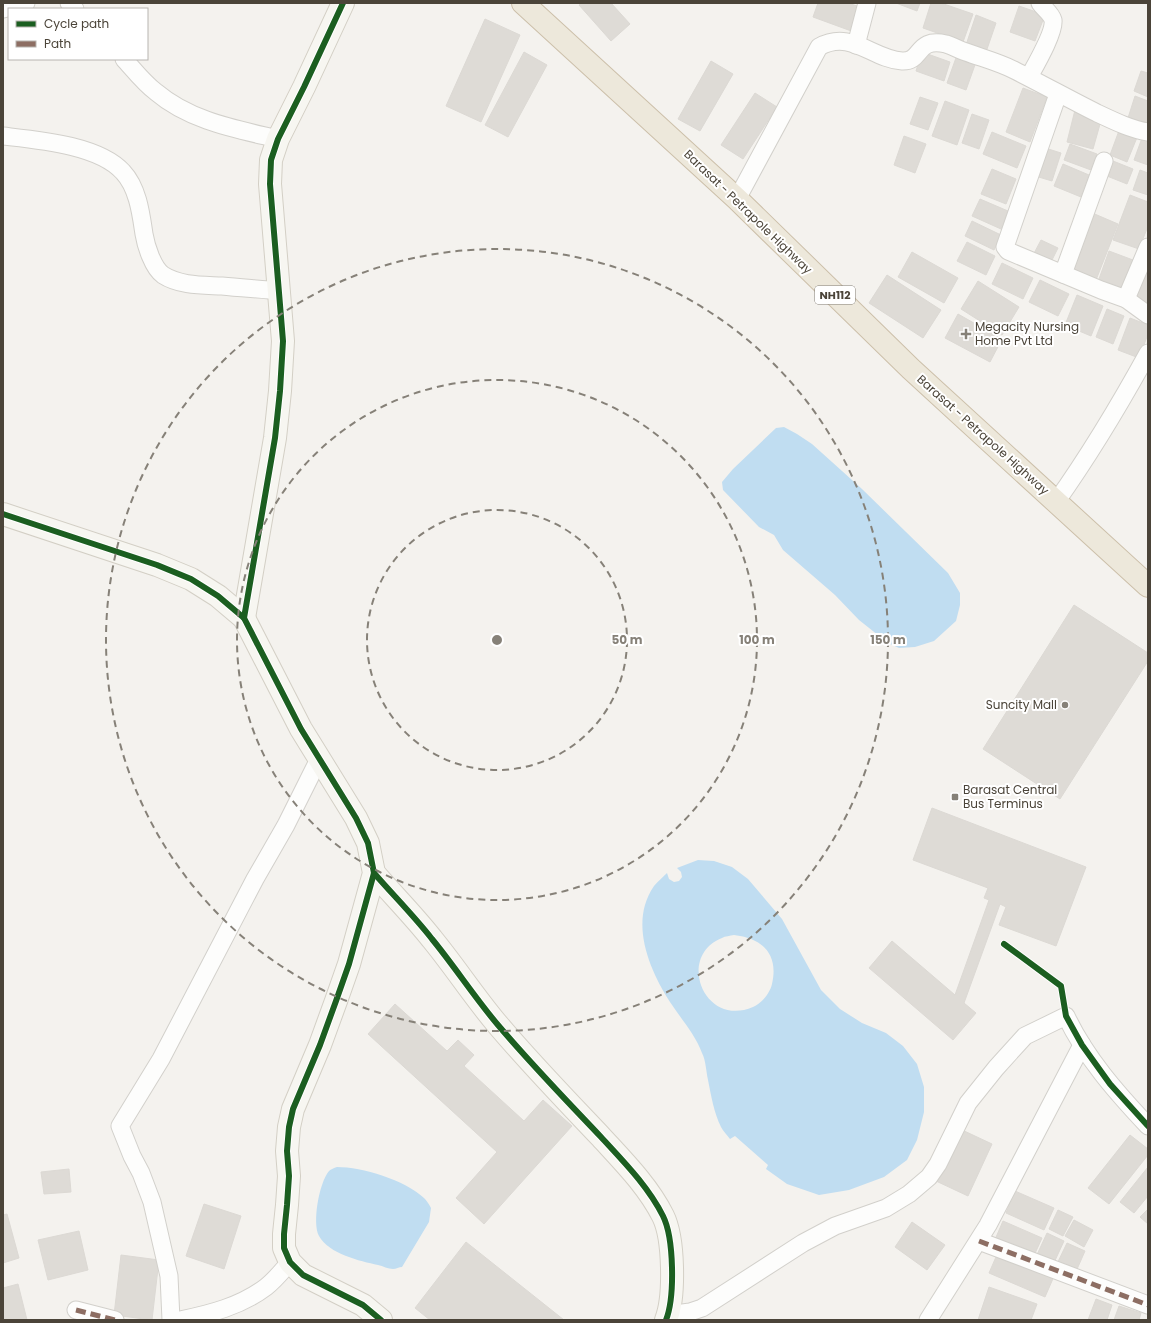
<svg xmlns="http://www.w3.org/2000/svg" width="1151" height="1323" font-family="Poppins,sans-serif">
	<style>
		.water { fill: #c0ddf1; fill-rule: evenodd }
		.building { fill: #dedbd6; stroke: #dcd9d4 }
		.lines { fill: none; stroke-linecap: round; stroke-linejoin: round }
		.street-casing { stroke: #d2d0cb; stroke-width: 19 }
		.secondary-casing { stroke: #d3cfc5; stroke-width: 24 }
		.highway-casing { stroke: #ccbfa9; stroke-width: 24 }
		.street { stroke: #fdfdfc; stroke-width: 17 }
		.secondary { stroke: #f7f6f1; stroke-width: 22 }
		.highway { stroke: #ede8db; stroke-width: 22 }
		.quiet { stroke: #8d6e63; stroke-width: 5; stroke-dasharray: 10 5; stroke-linecap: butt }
		.cycleway-casing { stroke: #fff; stroke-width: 8 }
		.cycleway { stroke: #1b5e20; stroke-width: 6 }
		.ring { fill: none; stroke: #868178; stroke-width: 2; stroke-dasharray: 7 5 }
		.poi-dot { fill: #868178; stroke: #fff; stroke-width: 1.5 }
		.labels { text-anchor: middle; stroke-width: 4; stroke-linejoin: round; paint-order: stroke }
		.shield { fill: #fff; stroke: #817c74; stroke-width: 1 }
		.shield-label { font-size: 11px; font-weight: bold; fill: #4b4439 }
		.street-label { font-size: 12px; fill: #4b4439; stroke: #fff }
		.poi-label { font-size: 12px; fill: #4b4439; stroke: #fff; text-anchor: start }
		.centre { fill: #868178; stroke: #fff; stroke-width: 2 }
		.ring-label { font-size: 12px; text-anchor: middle; font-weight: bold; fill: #868178; stroke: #fff; stroke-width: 4; stroke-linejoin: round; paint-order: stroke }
	</style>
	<rect width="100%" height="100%" fill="#f4f2ee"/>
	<g class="water">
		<path d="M784,427L797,434L812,444L862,489L948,573L960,593V605L956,621L934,641L915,647L899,648L888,643L859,620L835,595L783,550L774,535L759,527L723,490L722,482L733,469L776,428Z"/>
		<path d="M698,860L714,861L732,867L748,879L782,919L821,990L840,1009L862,1023L886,1033L903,1046L917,1064L924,1087V1112L917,1140L907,1160L884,1177L849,1190L819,1195L787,1184L766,1169L768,1165L735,1136L730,1139C727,1135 723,1131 721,1127C714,1113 711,1095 708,1080C706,1071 706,1061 702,1053C695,1034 681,1019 670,1002C649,969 629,922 654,886C658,881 663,877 667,873L669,879L674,882L679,881L682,877L681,872L677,868ZM734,935C762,938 779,954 772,984C770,993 762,1003 753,1007C704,1028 676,956 722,938C725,936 730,936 734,935Z"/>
		<path d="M337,1167C362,1167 405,1180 424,1198C426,1200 429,1204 431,1208L429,1222L402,1267C399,1267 396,1269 393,1269C388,1269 383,1266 378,1265C360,1261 329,1254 319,1236C312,1223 319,1183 329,1171C331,1169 334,1168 337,1167Z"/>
	</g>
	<g class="building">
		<path d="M582,3H611L630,24L611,41L579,5Z"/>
		<path d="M818,3H848L863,8L854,32L813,17Z"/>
		<path d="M896,3H920L917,11Z"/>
		<path d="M931,3H941L973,14L963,42L923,28Z"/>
		<path d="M1019,6L1045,15L1035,41L1010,32Z"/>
		<path d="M976,15L996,23L986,52L966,45Z"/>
		<path d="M485,19L520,35L481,122L446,106Z"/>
		<path d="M524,52L547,65L508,137L485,125Z"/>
		<path d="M922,52L950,62L944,81L916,71Z"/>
		<path d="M957,55L976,62L966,90L947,83Z"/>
		<path d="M711,61L733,74L700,131L678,119Z"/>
		<path d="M1141,71L1148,73V97L1134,91Z"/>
		<path d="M1023,88L1047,97L1030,142L1006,132Z"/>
		<path d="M755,93L777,107L743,159L721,145Z"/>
		<path d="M1135,96L1148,101V125L1128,118Z"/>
		<path d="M920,97L938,103L928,130L910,124Z"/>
		<path d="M945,101L969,110L957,145L932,136Z"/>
		<path d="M1075,110L1102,117L1093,149L1067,142Z"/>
		<path d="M972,114L989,120L979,149L962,143Z"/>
		<path d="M1120,128L1138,135L1127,162L1110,155Z"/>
		<path d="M992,132L1026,146L1017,168L983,154Z"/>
		<path d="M904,136L926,144L915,173L894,165Z"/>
		<path d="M1142,138L1148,140V165L1134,160Z"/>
		<path d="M1070,144L1097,154L1091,170L1064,160Z"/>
		<path d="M1042,147L1061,153L1052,181L1032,175Z"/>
		<path d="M1108,159L1133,169L1127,184L1102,174Z"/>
		<path d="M1063,164L1089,175L1081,197L1054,186Z"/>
		<path d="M992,169L1016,179L1006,204L981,194Z"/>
		<path d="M1140,170L1148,173V195L1133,190Z"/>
		<path d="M1130,195L1148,202V226L1139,249L1113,240Z"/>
		<path d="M980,199L1008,211L1001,229L972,216Z"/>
		<path d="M1090,212L1118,224L1096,280L1068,269Z"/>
		<path d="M972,221L1001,235L994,250L965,236Z"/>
		<path d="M1041,240L1058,248L1048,268L1031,259Z"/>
		<path d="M967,242L995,256L986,275L957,261Z"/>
		<path d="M1109,251L1133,260L1122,288L1099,279Z"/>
		<path d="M912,252L958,278L944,303L898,277Z"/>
		<path d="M1002,263L1033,278L1023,299L992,284Z"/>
		<path d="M1148,266V308L1130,300Z"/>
		<path d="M887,275L941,310L923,338L869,303Z"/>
		<path d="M1040,280L1069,294L1058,316L1029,302Z"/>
		<path d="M978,281L1019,307L1002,335L961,309Z"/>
		<path d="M1077,295L1103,306L1091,336L1065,325Z"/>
		<path d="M1107,309L1124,316L1113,344L1096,337Z"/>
		<path d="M958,314L1002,339L990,362L945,338Z"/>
		<path d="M1130,318L1148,325V334L1139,358L1118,350Z"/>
		<path d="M1074,605L1148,653V661L1060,799L983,749Z"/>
		<path d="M932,808L1086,867L1056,946L999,925L1006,907L1000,904L964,1003L976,1013L953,1040L869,968L892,941L955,995L989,900L984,898L988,888L913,860Z"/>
		<path d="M395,1004L447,1051L458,1040L474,1055L464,1066L524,1121L543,1100L572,1126L484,1224L456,1198L497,1152L368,1034Z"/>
		<path d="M960,1129L992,1144L968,1196L936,1181Z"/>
		<path d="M1130,1135L1148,1149V1155L1109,1204L1088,1188Z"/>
		<path d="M1148,1167V1196L1134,1213L1120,1202Z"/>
		<path d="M69,1169L71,1192L44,1194L41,1172Z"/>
		<path d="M1015,1191L1054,1208L1044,1230L1006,1213Z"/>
		<path d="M204,1204L241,1216L224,1269L186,1256Z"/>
		<path d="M1148,1209V1224L1140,1217Z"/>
		<path d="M1058,1210L1073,1217L1063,1236L1049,1229Z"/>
		<path d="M7,1214L19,1258L3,1263V1215Z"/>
		<path d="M1074,1220L1093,1230L1084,1247L1065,1236Z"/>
		<path d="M1003,1221L1042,1238L1032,1260L994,1242Z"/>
		<path d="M912,1222L945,1245L927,1270L895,1247Z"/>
		<path d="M79,1231L88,1270L48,1280L38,1240Z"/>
		<path d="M1047,1233L1064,1241L1052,1267L1035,1259Z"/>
		<path d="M466,1242L564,1320H430L415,1308Z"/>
		<path d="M1067,1243L1085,1251L1074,1276L1055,1268Z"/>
		<path d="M999,1250L1055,1274L1045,1297L989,1273Z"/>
		<path d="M121,1255L159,1260L152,1320L114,1315Z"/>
		<path d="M18,1284L27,1320H5L3,1313V1288Z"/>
		<path d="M989,1287L1037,1304L1031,1320H978Z"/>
		<path d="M1096,1299L1112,1305L1107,1320H1088Z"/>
		<path d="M1119,1306L1141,1313L1139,1320H1114Z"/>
	</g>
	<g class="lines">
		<g class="street-casing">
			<g id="street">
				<path d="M69,3L75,9"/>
				<path d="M3,9L26,3"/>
				<path d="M856,45L867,3"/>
				<path d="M124,59C134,70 144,83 156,92C190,121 236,129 278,139"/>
				<path d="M1029,77C1035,66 1055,32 1053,20C1051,13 1044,9 1040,3"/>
				<path d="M1058,94L1005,247L1008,251L1101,290L1126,299L1148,315"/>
				<path d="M3,136C38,140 99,145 123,172C138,188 141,214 144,234C146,246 153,268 163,275C180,286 203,285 222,286C241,288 261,289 280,291"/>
				<path d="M737,199L819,47C851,29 872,59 902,61C923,62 915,37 946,44C953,46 959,50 966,52C982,58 998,62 1014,70C1042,84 1069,99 1097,113C1114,121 1130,129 1148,132"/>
				<path d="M1063,274L1104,161"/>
				<path d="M1126,299L1148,247"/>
				<path d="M1056,502C1090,454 1120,404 1148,353"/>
				<path d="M979,1241L1148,1305"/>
				<path d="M76,1310L115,1320"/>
				<path d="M668,1315L690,1312L702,1308L803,1243L835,1226L886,1208L909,1194L929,1177L938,1164L968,1103L996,1068L1025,1036L1066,1016C1086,1058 1116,1092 1148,1126"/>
				<path d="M171,1320L169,1276L152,1202L141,1173L132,1156L120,1126L161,1059L255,879L286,825L319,759"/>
				<path d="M180,1320C210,1314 241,1306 266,1287C275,1280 283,1270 290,1262"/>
				<path d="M928,1320L988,1225L1082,1045"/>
			</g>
		</g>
		<g class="secondary-casing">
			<g id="secondary">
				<path d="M3,514L157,565L191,579L218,596L244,618L301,729L356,818L368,843L374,873L349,964L336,1001L320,1045L293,1109L289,1127L287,1151L289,1176L287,1205L284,1234V1248L290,1262L303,1275L363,1305L381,1320"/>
				<path d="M244,618L275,438L280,391L283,341L270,184L271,160L278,139L304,87L343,3"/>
				<path d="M374,873C393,895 414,916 432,939C455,967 475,998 498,1025C531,1064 566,1100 601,1137C623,1161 648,1186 663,1216C674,1238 675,1297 666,1320"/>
			</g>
		</g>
		<g class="highway-casing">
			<path id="highway" d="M523,3L737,199L911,369L1148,586"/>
		</g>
		<use href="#street" class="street"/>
		<use href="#secondary" class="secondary"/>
		<use href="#highway" class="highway"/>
		<g class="quiet">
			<path d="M979,1241L1148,1305"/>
			<path d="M76,1310L115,1320"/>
		</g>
		<g class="cycleway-casing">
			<g id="cycleway">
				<path d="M3,514L157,565L191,579L218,596L244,618L301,729L356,818L368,843L374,873L349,964L336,1001L320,1045L293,1109L289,1127L287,1151L289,1176L287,1205L284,1234V1248L290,1262L303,1275L363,1305L381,1320"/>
				<path d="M244,618L275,438L280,391L283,341L270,184L271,160L278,139L304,87L343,3"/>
				<path d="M374,873C393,895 414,916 432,939C455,967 475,998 498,1025C531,1064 566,1100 601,1137C623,1161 648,1186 663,1216C674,1238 675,1297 666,1320"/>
				<path d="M1004,944L1061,986L1066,1016L1082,1045L1110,1084L1148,1126"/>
			</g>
		</g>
		<use href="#cycleway" class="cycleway"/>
	</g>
	<g class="ring">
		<circle cx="497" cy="640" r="130"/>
		<circle cx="497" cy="640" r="260"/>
		<circle cx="497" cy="640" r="391"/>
	</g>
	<g class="poi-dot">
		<path d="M964 328h4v4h4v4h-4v4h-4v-4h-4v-4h4z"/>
		<circle cx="1065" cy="705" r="4"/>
		<rect x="951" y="793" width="8" height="8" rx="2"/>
	</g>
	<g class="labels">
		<rect class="shield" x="815" y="286" width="40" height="18" rx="3"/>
		<g class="shield-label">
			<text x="835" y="299">NH112</text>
		</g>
		<g class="street-label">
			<text transform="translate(748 212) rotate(44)" y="4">Barasat - Petrapole Highway</text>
			<text transform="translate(983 435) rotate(42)" y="4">Barasat - Petrapole Highway</text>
		</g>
		<g class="poi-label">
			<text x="975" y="331">Megacity Nursing<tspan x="975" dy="14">Home Pvt Ltd</tspan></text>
			<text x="1057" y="709" text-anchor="end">Suncity Mall</text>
			<text x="963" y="794">Barasat Central<tspan x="963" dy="14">Bus Terminus</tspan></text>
		</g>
	</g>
	<circle cx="497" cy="640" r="6" class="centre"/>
	<g class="ring-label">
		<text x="627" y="644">50 m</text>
		<text x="757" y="644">100 m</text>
		<text x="888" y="644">150 m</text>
	</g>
	<rect width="1151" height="1323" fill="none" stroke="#4b4439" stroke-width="8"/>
	<rect x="8" y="8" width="140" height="52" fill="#ffffff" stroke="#b7b4b0"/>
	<rect x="16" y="21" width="20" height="6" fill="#1b5e20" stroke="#b7b4b0"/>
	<text x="44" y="28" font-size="12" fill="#4b4439">Cycle path</text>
	<rect x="16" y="41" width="20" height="6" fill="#8d6e63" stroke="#b7b4b0"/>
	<text x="44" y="48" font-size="12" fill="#4b4439">Path</text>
</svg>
